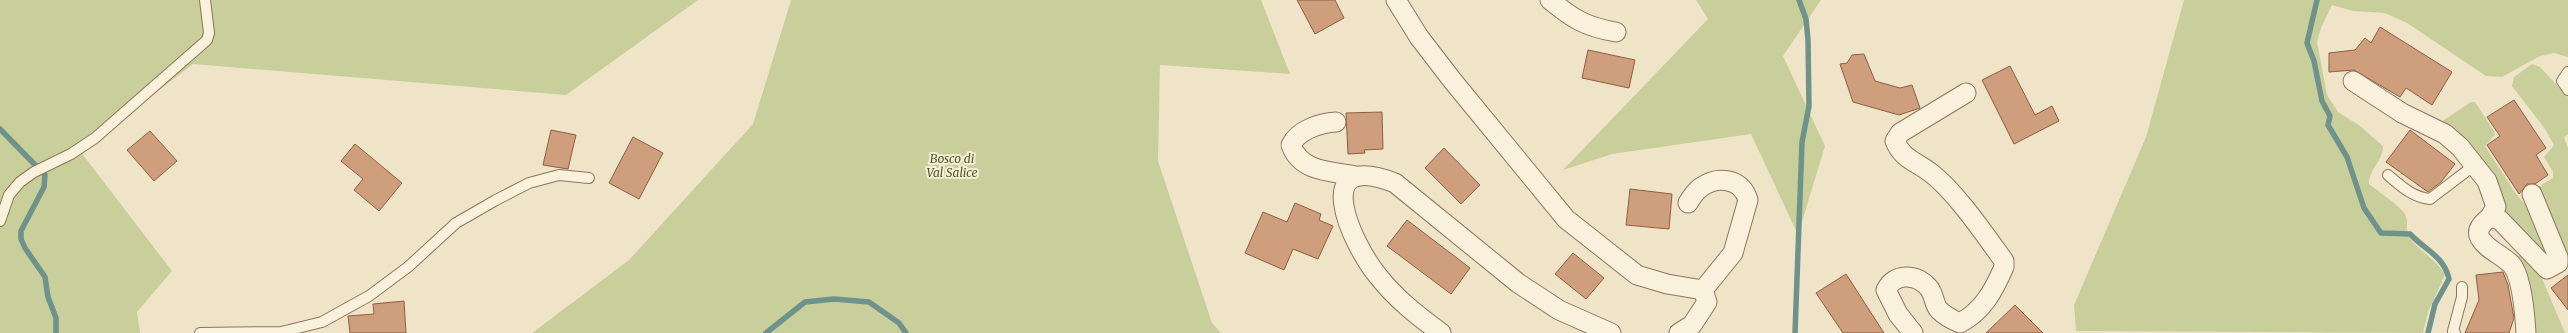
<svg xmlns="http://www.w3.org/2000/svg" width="2568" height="333" font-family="Merriweather,serif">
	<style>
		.green { fill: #c9cf9b }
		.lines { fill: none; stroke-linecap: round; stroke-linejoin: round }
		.stream { stroke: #6f938a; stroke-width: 5.5 }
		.building { fill: #cf9f7d; stroke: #8d5f41 }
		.lane-casing { stroke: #8d765c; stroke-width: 12 }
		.street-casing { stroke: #8d765c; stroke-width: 21 }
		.lane { stroke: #faf1dc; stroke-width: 10 }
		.street { stroke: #faf1dc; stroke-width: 19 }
		.labels { text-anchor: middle; stroke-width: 4; stroke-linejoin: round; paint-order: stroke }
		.park-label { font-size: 12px; font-style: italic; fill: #4d5a26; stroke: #f7eed8 }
	</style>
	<rect width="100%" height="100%" fill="#f0e4c8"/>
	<g class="green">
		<path d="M0,0H698L566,95L193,64L80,151L172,271L137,312L140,333H0Z"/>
		<path d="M791,0H1261L1290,74L1160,65L1158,161L1212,323L1221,333H532L629,260L753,124Z"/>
		<path d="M1696,0H1821L1783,56L1825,146L1798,235L1751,134L1612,154L1563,170L1708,19Z"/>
		<path d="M2184,0H2568V57L2554,53L2540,56L2502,77L2486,76L2407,23L2385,13L2353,11L2332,5L2321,28L2317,42L2327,95L2338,112L2360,126L2383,146C2383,161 2369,169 2369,184C2378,191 2400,206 2405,214C2410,223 2403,232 2411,240C2422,253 2437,260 2445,275L2428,312L2423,333L2076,331L2074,305L2146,137Z"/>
		<path d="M2532,64L2540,67L2568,97V134L2564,137L2568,148V268L2565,266L2537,190L2543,184L2553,178V172L2544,157L2554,145L2545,129L2512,86L2514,77Z"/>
		<path d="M2471,102H2475L2494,131L2495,135L2485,146L2516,194L2529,209L2548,252L2546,254L2506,217L2498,187L2441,122Z"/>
		<path d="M2522,253L2539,271L2565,333H2531L2519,263L2518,257Z"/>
	</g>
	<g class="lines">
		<g class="stream">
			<path d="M2317,0L2307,43L2314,61L2322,101L2330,116L2328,125L2347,157L2364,208L2381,233L2410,234C2425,250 2444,256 2449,279L2435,304L2428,333"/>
			<path d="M0,129L45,175L44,187L21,231V239L25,248L45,277L48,297L56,318V333"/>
			<path d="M766,333L805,302L834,299L869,302L899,323L906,333"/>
			<path d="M1795,333L1802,142L1809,106L1808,40L1806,19L1799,0"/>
		</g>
	</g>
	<g class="building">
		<path d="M1297,0H1335L1344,18L1315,34Z"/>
		<path d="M2380,27L2452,72L2432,105L2406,88L2400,97L2354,70L2329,72V53L2355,50L2365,38L2371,43Z"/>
		<path d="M1588,50L1635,60L1629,88L1582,78Z"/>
		<path d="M1864,54L1875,81L1900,88L1912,85L1920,108L1899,115L1853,102L1840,64L1847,63L1852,55Z"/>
		<path d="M2010,66L2035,115L2052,106L2059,121L2014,144L1982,80Z"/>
		<path d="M2514,100L2546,148L2536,155L2548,175L2535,184H2527L2519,194L2487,145L2500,136L2487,117Z"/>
		<path d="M1382,112L1383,149L1364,150L1365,153L1348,154L1346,113Z"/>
		<path d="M551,130L576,135L568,169L543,165Z"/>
		<path d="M2410,130L2455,164L2441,182L2428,192L2386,162Z"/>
		<path d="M150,131L177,161L154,181L127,150Z"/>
		<path d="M633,137L663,153L639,199L609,183Z"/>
		<path d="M355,144L402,183L379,211L354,190L363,179L341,161Z"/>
		<path d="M1444,148L1480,185L1461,204L1425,168Z"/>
		<path d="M1630,189L1672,194L1669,229L1626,225Z"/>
		<path d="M1295,203L1321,214L1319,220L1333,226L1318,259L1293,249L1284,270L1245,253L1263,212L1287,222Z"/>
		<path d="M1407,220L1470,268L1451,294L1387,246Z"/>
		<path d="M1573,253L1604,278L1586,299L1555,274Z"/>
		<path d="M2503,272L2508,285L2514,318L2509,333H2465L2479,300L2476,275Z"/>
		<path d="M1846,274L1884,333H1843L1816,293Z"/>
		<path d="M2568,275V310L2551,288Z"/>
		<path d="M404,301L406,333H350L348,316L374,314L373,304Z"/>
		<path d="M2015,305L2043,333H1986Z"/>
	</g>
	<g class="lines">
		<g class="lane-casing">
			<g id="lane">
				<path d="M2568,72L2562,81L2568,90"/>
				<path d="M2388,175C2401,186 2412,197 2430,199L2476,164"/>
				<path d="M0,221L9,195L20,182L34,172L71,154L95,138L207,40L209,33L205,0"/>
				<path d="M200,333L281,332L322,322L369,296L408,267L456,223L496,200L529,183L559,175L589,178"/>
				<path d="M2455,333L2453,331L2462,297V287"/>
			</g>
		</g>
		<g class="street-casing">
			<g id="street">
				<path d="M1396,0L1419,37L1452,80L1566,219L1637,275L1667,284L1703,290L1707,302L1692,325L1679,333"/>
				<path d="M1550,0C1573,19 1586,27 1616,32"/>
				<path d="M2353,81L2402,113L2445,134L2460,147L2487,181L2496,207L2490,217"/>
				<path d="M1336,122C1320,123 1298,130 1291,145C1301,173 1332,171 1356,176"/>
				<path d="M1688,203C1691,198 1695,192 1700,188C1717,175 1742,178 1748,200L1733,253L1703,290"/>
				<path d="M1441,333C1418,316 1396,299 1378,276C1351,243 1308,149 1395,183L1518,283L1559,310L1611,333"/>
				<path d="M1913,333L1898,314L1886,290C1894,273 1916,273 1929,288C1934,294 1934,305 1939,310C1945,316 1953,320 1960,323C1983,311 1994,290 2004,267V261C1985,235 1956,192 1931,173C1917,162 1902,159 1895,141L1900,133L1966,93"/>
				<path d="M2526,333C2525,316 2522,276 2511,264C2502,255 2486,249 2480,238C2475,229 2484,222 2490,217L2500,220L2547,269L2558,263V257L2532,194"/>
			</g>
		</g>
		<use href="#lane" class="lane"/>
		<use href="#street" class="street"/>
	</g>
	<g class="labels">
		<g class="park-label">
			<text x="952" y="163">Bosco di<tspan x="952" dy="14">Val Salice</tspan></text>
		</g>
	</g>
</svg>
